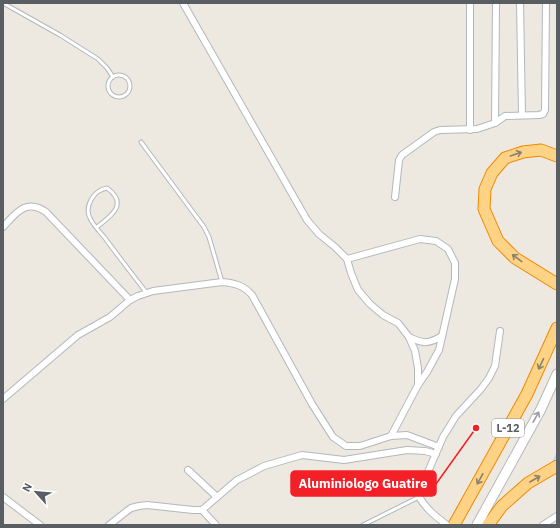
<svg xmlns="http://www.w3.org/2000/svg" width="560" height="528" font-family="'IBM Plex Sans',sans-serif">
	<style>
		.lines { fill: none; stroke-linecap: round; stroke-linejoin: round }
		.stream { stroke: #9edfff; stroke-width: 1.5 }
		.lane-casing { stroke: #b3b8bc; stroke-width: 5 }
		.street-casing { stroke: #b3b8bc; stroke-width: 8 }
		.secondary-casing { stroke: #b4b9be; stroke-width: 11 }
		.highway-casing { stroke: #ed8900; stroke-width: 13 }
		.lane { stroke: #fff; stroke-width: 3 }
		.street { stroke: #fff; stroke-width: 6 }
		.secondary { stroke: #fff; stroke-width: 9 }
		.highway { stroke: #ffd385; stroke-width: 11 }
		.oneway { stroke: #8b816c }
		.oneway2 { stroke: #9b9ea1 }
		.labels { text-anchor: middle; stroke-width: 3; stroke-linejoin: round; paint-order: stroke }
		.shield { fill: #fff; stroke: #8b8e91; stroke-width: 1 }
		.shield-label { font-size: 11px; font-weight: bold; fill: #595e62 }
		.leader { fill: none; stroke: #f32027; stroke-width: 1.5 }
		.callout-dot { fill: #f32027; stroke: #fff; stroke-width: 1.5 }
		.callout { fill: #f32027; stroke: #f32027; stroke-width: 1.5 }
		.callout-label { font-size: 13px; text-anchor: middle; font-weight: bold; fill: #fff }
	</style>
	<rect width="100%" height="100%" fill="#ede9e0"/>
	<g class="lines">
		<path class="stream" d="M554,460L557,453"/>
		<g class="lane-casing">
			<g id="lane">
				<path d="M3,3L60,35L98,59L107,68L113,77"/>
				<circle cx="119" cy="86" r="11"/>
				<path d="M141,142L204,227L209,237L222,282"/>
				<path d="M97,227C111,216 129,204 107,188C94,190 84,206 90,218C93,225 100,232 105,238C118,256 132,274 146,292"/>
				<path d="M363,525L419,497"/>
			</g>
		</g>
		<g class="street-casing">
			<g id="street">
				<path d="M183,3L307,220L319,234L335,247L347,259L351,273L358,290L370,304L383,315L398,323L409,337L415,351L418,368V385L391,436"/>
				<path d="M520,3L522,115"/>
				<path d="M495,123L496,3"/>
				<path d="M470,130V3"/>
				<path d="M395,197L399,160L402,155L434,132L440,130L477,129L495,123L505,116L539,115L543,114L545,110L546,3"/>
				<path d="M3,227C16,213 26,198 46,212L130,300"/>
				<path d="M347,259L420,239L436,241L448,249L455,263V279L439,350L427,372L418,385"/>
				<path d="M409,337C423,344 429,344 442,336"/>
				<path d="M3,399L78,335L110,317L130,300L138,296L153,291L222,282C234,283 243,285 252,295L312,404L333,437L346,446H360L391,436L407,435L439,447"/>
				<path d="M188,470L217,497"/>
				<path d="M3,497L40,525"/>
				<path d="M202,510L216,525"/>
				<path d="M109,525L131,508L139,506L147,505L193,510H202L237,480L247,475L264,466L302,455L344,460L407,450L425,451L436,454"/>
				<path d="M447,525C435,516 425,508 418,495L443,437L456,416L481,389L489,378L495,366L500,331"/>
				<path d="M543,525L557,516"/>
			</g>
		</g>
		<g class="secondary-casing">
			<path id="secondary" d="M477,525L541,409L557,374"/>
		</g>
		<g class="highway-casing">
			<g id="highway">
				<path d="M557,156L541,150L523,152L505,158L492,173L485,189L484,209L498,241L515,258L557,284"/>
				<path d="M454,525L527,394L557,328"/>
				<path d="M488,525L502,506L528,483L557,466"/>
			</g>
		</g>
		<use href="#lane" class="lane"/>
		<use href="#street" class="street"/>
		<use href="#secondary" class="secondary"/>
		<use href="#highway" class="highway"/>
	</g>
	<defs><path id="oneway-shaft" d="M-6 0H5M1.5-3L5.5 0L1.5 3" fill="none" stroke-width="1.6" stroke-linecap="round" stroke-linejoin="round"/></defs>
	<g class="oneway">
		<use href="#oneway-shaft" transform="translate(516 154) rotate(-19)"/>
		<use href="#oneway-shaft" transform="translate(517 258) rotate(-143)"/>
		<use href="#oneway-shaft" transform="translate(541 364) rotate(115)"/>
		<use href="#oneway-shaft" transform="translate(480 479) rotate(119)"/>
		<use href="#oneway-shaft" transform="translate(535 479) rotate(-30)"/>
	</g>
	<use class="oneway2" href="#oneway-shaft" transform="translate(536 417) rotate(-61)"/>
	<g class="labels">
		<rect class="shield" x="492" y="419" width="32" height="18" rx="3"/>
		<g class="shield-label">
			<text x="508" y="432">L-12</text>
		</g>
	</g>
	<path class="leader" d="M476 428L436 484"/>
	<circle class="callout-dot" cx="476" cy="428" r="4"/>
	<rect class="callout" x="291" y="471" width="145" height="25" rx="4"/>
	<g class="callout-label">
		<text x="363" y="488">Aluminiologo Guatire</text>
	</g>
	<rect width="560" height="528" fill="none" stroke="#595e62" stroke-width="8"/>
	<g transform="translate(36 492) rotate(297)" stroke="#ffffff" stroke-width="3" paint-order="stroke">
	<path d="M0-3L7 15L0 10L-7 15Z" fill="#595e62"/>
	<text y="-6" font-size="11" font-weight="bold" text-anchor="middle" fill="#595e62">N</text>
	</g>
</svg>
